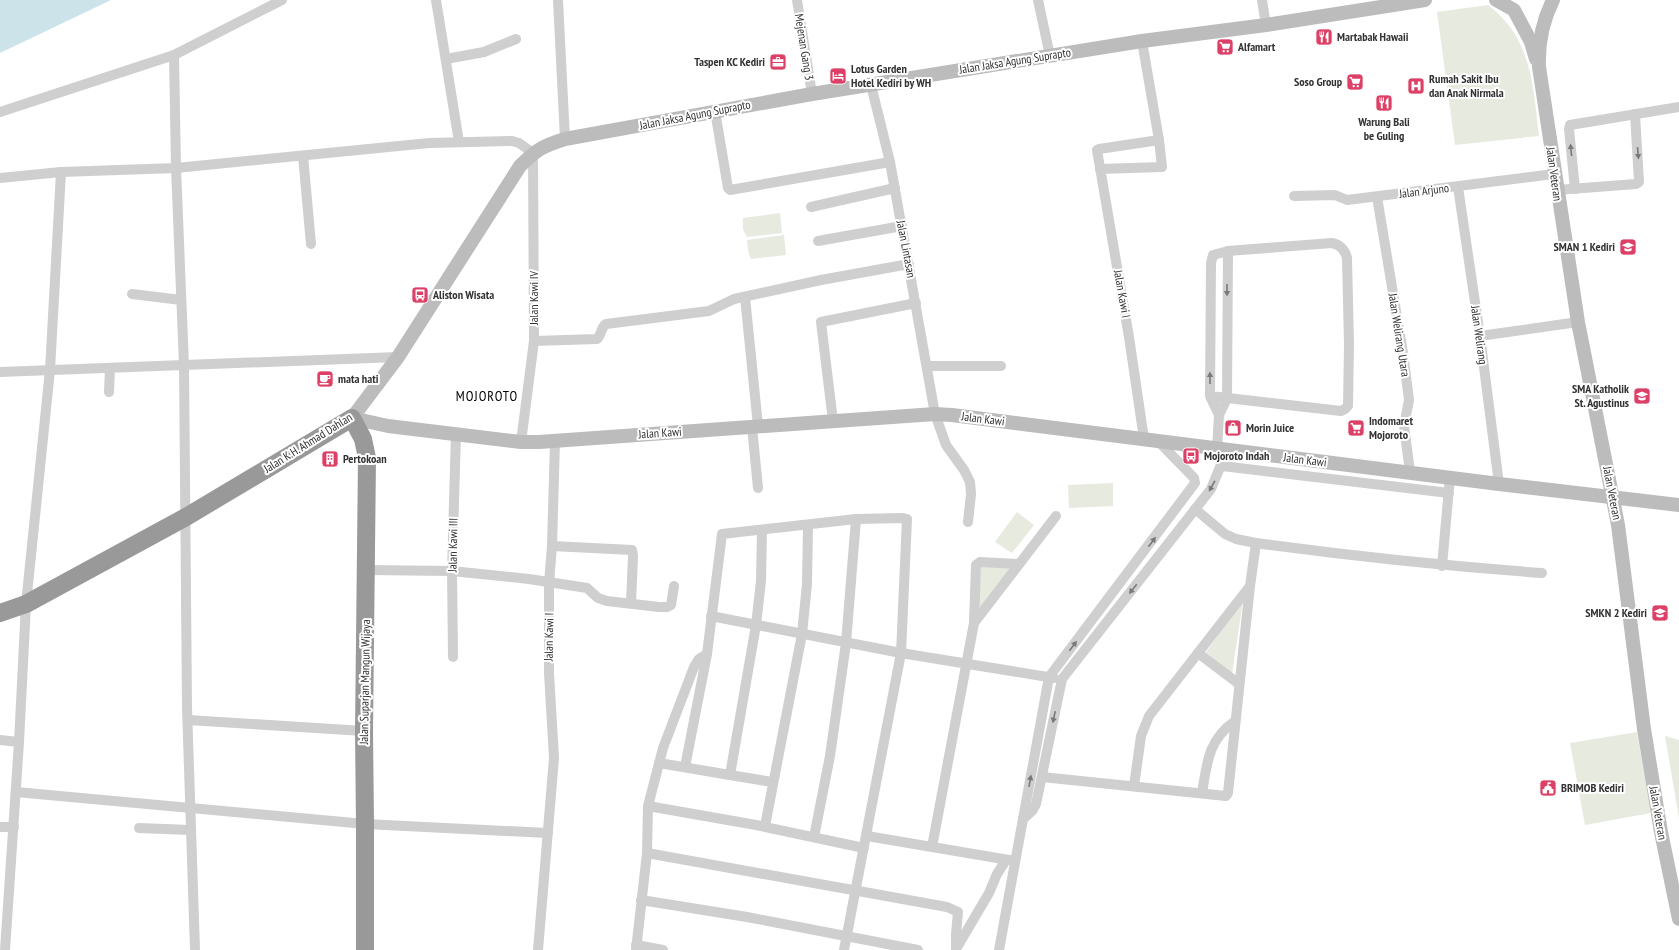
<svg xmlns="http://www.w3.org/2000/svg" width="1679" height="950" font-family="'PT Sans Narrow',sans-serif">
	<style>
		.green { fill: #e7eade }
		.water { fill: #cce3ea }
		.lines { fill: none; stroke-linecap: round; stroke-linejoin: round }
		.street { stroke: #cfcfcf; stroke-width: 10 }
		.secondary { stroke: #bcbcbc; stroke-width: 14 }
		.highway { stroke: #999; stroke-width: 18 }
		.oneway { fill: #797979 }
		.labels { text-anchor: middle; stroke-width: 4; stroke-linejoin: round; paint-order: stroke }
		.poi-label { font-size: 12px; font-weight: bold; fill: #323232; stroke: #fff; text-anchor: start }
		.street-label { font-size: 12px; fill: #323232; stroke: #fff }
		.quarter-label { font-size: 14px; letter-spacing: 1px; fill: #000; stroke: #fff }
	</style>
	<rect width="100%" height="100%" fill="#fff"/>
	<g class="green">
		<path d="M1488,5C1532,38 1533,86 1539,136L1455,145L1437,12Z"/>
		<path d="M780,213L782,233L747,237L743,229V218Z"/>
		<path d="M784,235L786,255L751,259L748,251L747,240Z"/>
		<path d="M1113,483V506L1069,508L1068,485Z"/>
		<path d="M1017,512L1034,525L1012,553L995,542Z"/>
		<path d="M981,566L1011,567L978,613Z"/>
		<path d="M1243,601L1232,674L1206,652Z"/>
		<path d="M1637,732L1651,813L1585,825L1570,743Z"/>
		<path d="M1665,736L1679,740V818Z"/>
	</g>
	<path class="water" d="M0,0H111L0,53Z"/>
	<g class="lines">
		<g class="street">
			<path d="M436,0L459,142"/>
			<path d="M558,0L565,139"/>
			<path d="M797,0L812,94"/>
			<path d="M1038,0L1050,56"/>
			<path d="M1262,0L1266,25"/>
			<path d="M1142,41L1159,140L1099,149L1097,150L1129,337L1144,439"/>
			<path d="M174,55L176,168L184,365L187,707L195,950"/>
			<path d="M446,59L484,52L516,39"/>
			<path d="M871,85L890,162L935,414L946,445L964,470L970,482L971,494L968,522"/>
			<path d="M715,111L728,188L730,190L890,162"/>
			<path d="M0,112L174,55L282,0"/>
			<path d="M303,156L311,244"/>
			<path d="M1100,169L1162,167L1159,140"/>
			<path d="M0,178L61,172L176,168L429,143L512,141L519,143L533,153L534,341L521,442"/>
			<path d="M1458,187L1480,336L1499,484"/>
			<path d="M1575,189L1569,129L1570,125L1679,107"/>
			<path d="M1557,190L1636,184L1639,182L1635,114"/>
			<path d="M1294,196L1335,195L1347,200L1554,174"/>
			<path d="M1377,197L1403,353L1409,400L1404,426L1410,472"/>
			<path d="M811,207L895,188"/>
			<path d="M818,241L902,226"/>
			<path d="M132,294L181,300"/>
			<path d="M745,297L758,426"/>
			<path d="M1480,336L1578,322"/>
			<path d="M534,341L597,339C602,335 600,328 606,324L709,311L734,299L821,280L909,264"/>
			<path d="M927,366H1001"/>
			<path d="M0,372L398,357"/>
			<path d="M109,392L110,368"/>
			<path d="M1210,396L1341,411L1345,409L1348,406L1349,344L1347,258C1345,250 1341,245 1332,243L1228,251L1213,255L1211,263L1210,396L1219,415"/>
			<path d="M833,421L821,322L916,303"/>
			<path d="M752,427L758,488"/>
			<path d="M1217,449L1219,415L1227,398L1228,251"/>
			<path d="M1222,466L1449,493"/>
			<path d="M1195,509L1225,534L1236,539L1256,543"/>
			<path d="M552,546L632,550L633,556L631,603"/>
			<path d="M1442,566L1450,477"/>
			<path d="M367,570L452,571L529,579L587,588L598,598L607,601L659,607H667L671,605L674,586"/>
			<path d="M711,616L901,653L1054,678"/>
			<path d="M974,623L1056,516"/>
			<path d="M1198,653L1239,684"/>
			<path d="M453,657L452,571L456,434"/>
			<path d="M188,720L364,731"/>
			<path d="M0,740L19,742"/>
			<path d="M659,763L730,775L756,625L761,581L762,530"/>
			<path d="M685,767L707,654L722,534L856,519L903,518L907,519L901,653L844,950"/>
			<path d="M730,775L772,782"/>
			<path d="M1042,777L1226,796L1228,793L1250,586L1256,543C1351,556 1446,566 1542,573"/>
			<path d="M1134,786L1141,736L1149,716L1250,586"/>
			<path d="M16,792L365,824L548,833"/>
			<path d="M1202,793C1207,763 1208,740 1235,721"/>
			<path d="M648,806L756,825L864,848"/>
			<path d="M1023,819L1032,811L1036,804L1062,679L1211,489L1227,450"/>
			<path d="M765,826L802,634L807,584L808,525"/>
			<path d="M0,827H14"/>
			<path d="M139,828L190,830"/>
			<path d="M867,836L932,847"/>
			<path d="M814,837L830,756L846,643L856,519"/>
			<path d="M647,853L947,907L958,912L956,934V947"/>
			<path d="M1015,861L932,847L974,623L976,565L980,562L1018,564"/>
			<path d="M641,900L747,917L918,950"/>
			<path d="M636,945L663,950"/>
			<path d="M956,949L989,893L997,874L1006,860"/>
			<path d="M5,950L19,742L26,604L50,370L61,172"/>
			<path d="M538,950L554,758L549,673V583L552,546L555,441"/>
			<path d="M636,950L647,853L648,806L663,748L694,667L699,659L707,654"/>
			<path d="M999,950L1049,677L1195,483L1194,478L1159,442"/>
		</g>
		<g class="secondary">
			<path d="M1425,0L1266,25L1142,41L812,94L565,139C543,146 537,149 520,166L398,357L352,418L388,426L521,442H539L935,414L952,415L1499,484L1679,505"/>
			<path d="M1496,0L1514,10L1531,42L1536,59"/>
			<path d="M1553,0C1542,22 1538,43 1539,67L1578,322L1618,525L1644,729L1661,832L1679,919"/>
		</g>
		<path class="highway" d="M0,613L26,604L186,517L352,418L363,439L367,458L364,731L365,824V950"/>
	</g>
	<defs><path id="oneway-solid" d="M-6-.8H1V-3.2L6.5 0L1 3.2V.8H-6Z"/></defs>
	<g class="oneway">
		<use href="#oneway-solid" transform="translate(1571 150) rotate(-96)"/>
		<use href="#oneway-solid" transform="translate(1638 153) rotate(85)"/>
		<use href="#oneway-solid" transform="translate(1227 290) rotate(90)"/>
		<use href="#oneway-solid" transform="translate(1210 378) rotate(-90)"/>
		<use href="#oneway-solid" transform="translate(1212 486) rotate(119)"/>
		<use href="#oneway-solid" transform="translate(1152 542) rotate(-53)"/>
		<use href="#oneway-solid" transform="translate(1133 589) rotate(128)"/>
		<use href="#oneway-solid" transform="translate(1073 646) rotate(-53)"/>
		<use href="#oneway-solid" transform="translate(1054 717) rotate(102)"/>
		<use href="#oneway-solid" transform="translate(1030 781) rotate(-80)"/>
	</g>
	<defs>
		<g id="restaurant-square" transform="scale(0.9)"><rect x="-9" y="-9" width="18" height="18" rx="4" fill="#dc4066" stroke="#fff"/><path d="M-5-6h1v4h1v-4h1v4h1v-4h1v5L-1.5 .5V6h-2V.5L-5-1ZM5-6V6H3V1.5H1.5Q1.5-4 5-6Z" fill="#fff"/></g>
		<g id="supermarket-square" transform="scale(0.9)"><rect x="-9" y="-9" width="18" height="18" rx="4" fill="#dc4066" stroke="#fff"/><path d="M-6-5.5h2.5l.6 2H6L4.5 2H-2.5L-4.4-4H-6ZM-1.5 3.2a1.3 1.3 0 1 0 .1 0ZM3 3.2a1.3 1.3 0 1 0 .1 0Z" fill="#fff"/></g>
		<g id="office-square" transform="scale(0.9)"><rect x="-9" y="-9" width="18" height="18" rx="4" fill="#dc4066" stroke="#fff"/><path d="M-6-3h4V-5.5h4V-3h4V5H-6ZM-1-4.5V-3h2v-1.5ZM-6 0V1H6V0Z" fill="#fff"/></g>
		<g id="hotel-square" transform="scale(0.9)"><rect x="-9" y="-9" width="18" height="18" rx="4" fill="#dc4066" stroke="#fff"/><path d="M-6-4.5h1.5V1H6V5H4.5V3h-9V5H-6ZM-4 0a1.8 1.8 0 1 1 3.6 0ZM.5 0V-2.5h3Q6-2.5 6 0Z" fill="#fff"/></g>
		<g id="hospital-square" transform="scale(0.9)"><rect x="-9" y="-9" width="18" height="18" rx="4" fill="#dc4066" stroke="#fff"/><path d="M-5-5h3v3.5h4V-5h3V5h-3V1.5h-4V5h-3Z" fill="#fff"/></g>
		<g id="school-square" transform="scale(0.9)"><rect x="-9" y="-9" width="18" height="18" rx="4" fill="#dc4066" stroke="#fff"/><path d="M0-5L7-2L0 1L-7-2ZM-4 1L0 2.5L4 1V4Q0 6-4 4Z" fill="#fff"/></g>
		<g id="bus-square" transform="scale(0.9)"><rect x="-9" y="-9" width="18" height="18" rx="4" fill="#dc4066" stroke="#fff"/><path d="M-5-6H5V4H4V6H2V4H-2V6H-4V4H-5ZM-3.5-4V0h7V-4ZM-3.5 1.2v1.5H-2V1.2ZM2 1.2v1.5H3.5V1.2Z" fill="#fff"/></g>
		<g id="cafe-square" transform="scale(0.9)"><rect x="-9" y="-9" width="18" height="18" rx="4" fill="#dc4066" stroke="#fff"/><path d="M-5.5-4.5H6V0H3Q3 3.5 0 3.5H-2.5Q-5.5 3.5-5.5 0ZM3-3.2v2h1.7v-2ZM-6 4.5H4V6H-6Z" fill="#fff"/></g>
		<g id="shop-square" transform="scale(0.9)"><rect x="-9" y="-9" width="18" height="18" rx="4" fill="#dc4066" stroke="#fff"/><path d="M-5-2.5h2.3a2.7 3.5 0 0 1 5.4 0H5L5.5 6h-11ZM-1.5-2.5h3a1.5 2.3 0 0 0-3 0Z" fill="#fff"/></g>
		<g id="building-square" transform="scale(0.9)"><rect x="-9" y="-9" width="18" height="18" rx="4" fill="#dc4066" stroke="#fff"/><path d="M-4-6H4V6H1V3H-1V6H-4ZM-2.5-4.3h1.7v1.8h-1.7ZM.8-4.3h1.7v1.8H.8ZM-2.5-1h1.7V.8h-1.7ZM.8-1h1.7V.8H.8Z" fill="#fff"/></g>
		<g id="civic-square" transform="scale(0.9)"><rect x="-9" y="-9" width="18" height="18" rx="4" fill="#dc4066" stroke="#fff"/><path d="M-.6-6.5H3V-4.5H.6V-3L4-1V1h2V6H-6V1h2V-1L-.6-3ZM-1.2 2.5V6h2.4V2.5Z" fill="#fff"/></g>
	</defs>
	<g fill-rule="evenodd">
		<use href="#restaurant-square" x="1324" y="37"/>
		<use href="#supermarket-square" x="1225" y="47"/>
		<use href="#office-square" x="778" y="62"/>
		<use href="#hotel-square" x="838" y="76"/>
		<use href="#supermarket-square" x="1355" y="82"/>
		<use href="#hospital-square" x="1416" y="86"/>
		<use href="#restaurant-square" x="1384" y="103"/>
		<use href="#school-square" x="1628" y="247"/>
		<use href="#bus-square" x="420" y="295"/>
		<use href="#cafe-square" x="325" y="379"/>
		<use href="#school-square" x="1642" y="396"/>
		<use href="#shop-square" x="1233" y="428"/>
		<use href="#supermarket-square" x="1356" y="428"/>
		<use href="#bus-square" x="1191" y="456"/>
		<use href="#building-square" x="330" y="459"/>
		<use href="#school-square" x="1660" y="613"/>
		<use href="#civic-square" x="1548" y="788"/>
	</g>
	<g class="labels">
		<g class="poi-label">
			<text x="1337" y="41">Martabak Hawaii</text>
			<text x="1238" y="51">Alfamart</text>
			<text x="765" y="66" text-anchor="end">Taspen KC Kediri</text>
			<text x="851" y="73">Lotus Garden<tspan x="851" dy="14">Hotel Kediri by WH</tspan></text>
			<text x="1429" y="83">Rumah Sakit Ibu<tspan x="1429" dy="14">dan Anak Nirmala</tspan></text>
			<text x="1342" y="86" text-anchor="end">Soso Group</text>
			<text x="1384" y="126" text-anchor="middle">Warung Bali<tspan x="1384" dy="14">be Guling</tspan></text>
			<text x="1615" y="251" text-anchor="end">SMAN 1 Kediri</text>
			<text x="433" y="299">Aliston Wisata</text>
			<text x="338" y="383">mata hati</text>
			<text x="1629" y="393" text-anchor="end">SMA Katholik<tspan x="1629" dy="14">St. Agustinus</tspan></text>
			<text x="1369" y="425">Indomaret<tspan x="1369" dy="14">Mojoroto</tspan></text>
			<text x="1246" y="432">Morin Juice</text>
			<text x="1204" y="460">Mojoroto Indah</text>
			<text x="343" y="463">Pertokoan</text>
			<text x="1647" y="617" text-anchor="end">SMKN 2 Kediri</text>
			<text x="1561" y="792">BRIMOB Kediri</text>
		</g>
		<g class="street-label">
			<text transform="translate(804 47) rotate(81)" y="4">Mejenan Gang 3</text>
			<text transform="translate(1015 61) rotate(-9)" y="4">Jalan Jaksa Agung Suprapto</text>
			<text transform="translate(695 115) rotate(-11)" y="4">Jalan Jaksa Agung Suprapto</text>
			<text transform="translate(1554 174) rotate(82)" y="4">Jalan Veteran</text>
			<text transform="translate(1424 191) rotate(-7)" y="4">Jalan Arjuno</text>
			<text transform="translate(906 249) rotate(79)" y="4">Jalan Lintasan</text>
			<text transform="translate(1122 294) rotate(80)" y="4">Jalan Kawi I</text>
			<text transform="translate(534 298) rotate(-90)" y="4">Jalan Kawi IV</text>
			<text transform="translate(1399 335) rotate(81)" y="4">Jalan Welirang Utara</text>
			<text transform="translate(1479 335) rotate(82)" y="4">Jalan Welirang</text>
			<text transform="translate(983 419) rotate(7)" y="4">Jalan Kawi</text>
			<text transform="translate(660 433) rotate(-4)" y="4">Jalan Kawi</text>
			<text transform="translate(308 443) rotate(-32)" y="4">Jalan K.H. Ahmad Dahlan</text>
			<text transform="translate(1305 460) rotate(7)" y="4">Jalan Kawi</text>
			<text transform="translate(1612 493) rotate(79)" y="4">Jalan Veteran</text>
			<text transform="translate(453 545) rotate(-89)" y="4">Jalan Kawi III</text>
			<text transform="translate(549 637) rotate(-89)" y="4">Jalan Kawi I</text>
			<text transform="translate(365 682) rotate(-89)" y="4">Jalan Suparjan Mangun Wijaya</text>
			<text transform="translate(1658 813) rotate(80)" y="4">Jalan Veteran</text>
		</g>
		<g class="quarter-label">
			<text x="487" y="401">MOJOROTO</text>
		</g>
	</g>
</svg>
